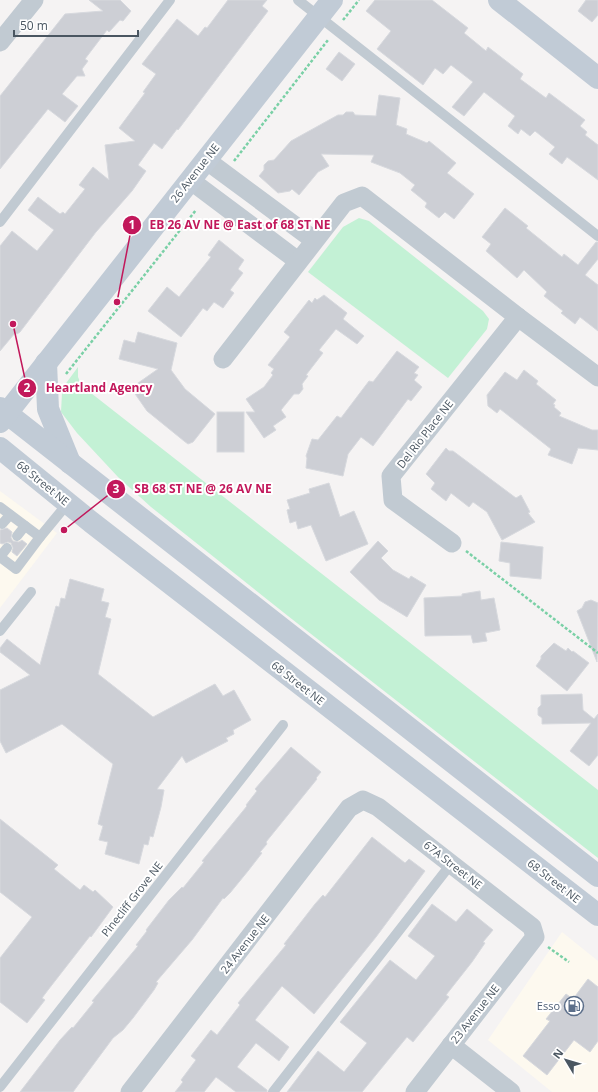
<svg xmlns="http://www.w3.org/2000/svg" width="598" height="1092" font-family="'Open Sans',sans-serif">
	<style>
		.commercial { fill: #fdf9ef }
		.green { fill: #c3f1d5 }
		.building { fill: #cdcfd5; stroke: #d7d9de }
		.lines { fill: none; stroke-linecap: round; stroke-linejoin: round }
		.path { stroke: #7ad0a6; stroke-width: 2.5; stroke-dasharray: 3 2; stroke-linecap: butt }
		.lane { stroke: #c1cad2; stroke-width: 10 }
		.street { stroke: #c1cad2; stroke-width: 19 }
		.secondary { stroke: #c1cbd6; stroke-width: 22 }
		.labels { text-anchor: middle; stroke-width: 4; stroke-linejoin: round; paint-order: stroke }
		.street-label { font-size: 11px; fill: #4a5661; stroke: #fff }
		.service-label { font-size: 11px; fill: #4e5e75; stroke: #fff; text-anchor: end }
		.leader { fill: none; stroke: #c2185b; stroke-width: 1.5 }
		.callout-dot { fill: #c2185b; stroke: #fff; stroke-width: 1.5 }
		.mark-label { font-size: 12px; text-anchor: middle; font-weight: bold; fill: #fff }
		.callout-label { font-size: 12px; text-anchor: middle; font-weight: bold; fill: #c2185b; stroke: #fff; stroke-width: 4; stroke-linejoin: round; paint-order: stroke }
	</style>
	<rect width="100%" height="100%" fill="#f5f3f3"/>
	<g class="commercial">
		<path d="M0,491L57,533L0,608Z"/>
		<path d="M562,932L598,961V1092H552L488,1040Z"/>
	</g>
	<g class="green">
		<path d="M359,218L369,221L483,311L489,319L487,329L448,378L308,272L343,227Z"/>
		<path d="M78,367V377L82,386L598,790V858L288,616L151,507L118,477L77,433L61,412L62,393L64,386Z"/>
	</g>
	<g class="building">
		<path d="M89,0H120L131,11L123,21L120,20L109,32L107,30L85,59L88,61L82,69L85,76H77L62,94L78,106L65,122L48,109L0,169V96L65,14L103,11Z"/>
		<path d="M228,0H267L262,6L268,11L178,130L177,129L162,149L154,143L138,165L146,171L132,191L96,232L20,332L17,334L15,333L0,351V246L12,231L37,251L54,230L28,210L38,197L60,214L63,212L65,214L85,189L79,185L93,167L109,180L105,145L135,141L119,128L145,93L143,92L156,74L142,64L177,19L198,36L205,27L207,28Z"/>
		<path d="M375,0H432L468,28L464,33L486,51L488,47L523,74L520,79L546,98L549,93L585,120L580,126L587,132L585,135L598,145V180L567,157L562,164L549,154L555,147L535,131L530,136L521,129L518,134L508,126L515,116L484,92L464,116L452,107L473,82L451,65L443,74L435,68L423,85L377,49L391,31L366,11Z"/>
		<path d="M586,0H598V15L592,22L578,11Z"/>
		<path d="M339,52L355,64L342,81L326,69Z"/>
		<path d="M379,95L400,98L396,125L407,129L406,134L427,143L429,141L456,163L447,173L474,194L454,219L445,212L439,218L425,207L427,203L411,190L415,185L400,173L371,162L374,155L321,154L329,166L318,172L299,195L292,189L290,191L278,193L259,176L264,170V165L268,161L274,160L291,141L338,115H343L346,112H353L355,115L376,116Z"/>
		<path d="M505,208L528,226L526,228L562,257L564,254L578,265L596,242H598V259L585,275L598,285V331L580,317L575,324L561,313L563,311L544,296L547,292L524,270L517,278L486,251L491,244L482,237Z"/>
		<path d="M219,240L244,260L238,269L243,273L230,290L234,293L223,308L214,302L207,311L203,308L181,337L148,311L167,287L179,297L211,257L208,255Z"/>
		<path d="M324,295L347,313L343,319L364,336L357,344L336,329L319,350L323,353L306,375L308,376L302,384L303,389L299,394H294L281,410L286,417L273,426L276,430L264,438L246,412H255L246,399L264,387L273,375L271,373L274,369L268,365L290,337L284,332L309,300L312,303L315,298L317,300Z"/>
		<path d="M138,332L177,343L171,370L185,389L215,414L193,442L188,444L184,441L147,411L131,388L158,369L119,359L124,340L135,343Z"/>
		<path d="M397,351L419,367L414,373L418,375L414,380L422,387L411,401L408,399L373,446L361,437L348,454L343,476L306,468L307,458L306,456L312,439L318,440L337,416L341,418L369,381L373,382Z"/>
		<path d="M524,370L538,381L536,384L556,400L553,404L555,405L554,407L561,413L559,416L592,430H598V450L578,448L572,464L548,455L551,449L500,409L497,413L488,406L487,395L505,372L517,380Z"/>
		<rect x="217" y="412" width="27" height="40"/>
		<path d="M446,448L449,451H453L516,498L521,495L530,512L528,513L535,522L502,540L487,512L473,502L469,507L451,493L446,501L431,489L435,483L426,474Z"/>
		<path d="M329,483L340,517L354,511L368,544L326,561L311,525L298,529L296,521L290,523L287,510L290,509L287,500L310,493L309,489Z"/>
		<path d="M7,528L12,532L11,538L13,541L19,542L22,540L27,544L17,556L12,552L13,548L11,543L8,542L2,544L0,543V530Z"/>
		<path d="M378,541L388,551L381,558L393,570L409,579L411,576L426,585L407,617L379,600L350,572Z"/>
		<path d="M501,542L543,547L541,579L510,576V563L499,561Z"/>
		<path d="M70,579L104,589L101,601L109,603L105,617L111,619L98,674L153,717L215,684L223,696L234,690L251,720L233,730L234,734L226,738L228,741L201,755L186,763L182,756L157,789L164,790L161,807L153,837L150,836L148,845L144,844L139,864L105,854L108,842L99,840L103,826L98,824L113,764L62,724L6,753L0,741V690L30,675L0,652V648L7,639L40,665L56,606L59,607L61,598L65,599Z"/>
		<path d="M480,591L481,600L494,598L500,630L485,633L487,641L473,643L471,635L425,636L424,598L462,596V594Z"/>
		<path d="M591,600L598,603L597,662L577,611L582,608L585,602Z"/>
		<path d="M554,643L566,651L568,648L572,652L573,651L589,663L567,691L536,666L541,659V656Z"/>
		<path d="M582,694L583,710L594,719L598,714V755L589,766L570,751L591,723L542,724V718L538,715V708L541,705V695Z"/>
		<path d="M291,747L321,772L316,778L317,779L266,842L267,844L260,852L262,853L248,871L230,893L224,899L223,898L192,940L156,982L158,983L154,990L133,1018L123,1030L113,1038L73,1092H20L60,1040L72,1027L73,1028L94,1002L92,1001L138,946L136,945L147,931L146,930L169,900L182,887L183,888L204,862L202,861L247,806L246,805L257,791L255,789Z"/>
		<path d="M0,819L58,865L54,869L80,890L84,885L93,892L95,890L113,907L91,937L90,936L48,990L42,998L45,1000L27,1023L0,1002V958L32,917L0,892Z"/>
		<path d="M372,837L405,863L409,859L425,871L376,937L314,1014L282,986L255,1020L289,1047L279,1061L256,1043L237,1067L267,1090V1092H236L216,1077L204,1092H175L183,1082L181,1080L196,1060L191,1056L211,1030L217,1035L240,1005L238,1003L286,945L284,944L315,904L323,895L325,897Z"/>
		<path d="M432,904L456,922L467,909L493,930L483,942L485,943L472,962L446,995L449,997L434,1016L413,1042L407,1037L362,1092H287L318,1051L344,1072L367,1043L340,1022L390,960L416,980L435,956L408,936Z"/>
		<path d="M588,979L598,987V1041L590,1052L574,1040L547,1075L523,1056L550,1021L546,1019L566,994L573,999Z"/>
	</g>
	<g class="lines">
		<g class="path">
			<path d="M343,20L359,0"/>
			<path d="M234,161L328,40"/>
			<path d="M66,374L196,210"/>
			<path d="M466,551L598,653"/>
			<path d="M548,947L569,962"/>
		</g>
		<g class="lane">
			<path d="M298,0L598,236"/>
			<path d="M0,222L170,0"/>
			<path d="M0,507L40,537L68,503"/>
			<path d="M2,524L10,515"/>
			<path d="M17,536L25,526"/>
			<path d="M0,557L16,569L40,537"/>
			<path d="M0,557L7,548"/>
			<path d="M0,631L31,592"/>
			<path d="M0,1087L283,725"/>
			<path d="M273,1092L451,864"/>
		</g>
		<g class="street">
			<path d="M0,42L34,0"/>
			<path d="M206,160L314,240"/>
			<path d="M190,180L298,261"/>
			<path d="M518,317L598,377"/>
			<path d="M223,359L344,203L362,196L518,317L391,476L393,500L452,543"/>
			<path d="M451,1045L511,1092"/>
			<path d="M130,1092L349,808L363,800L378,807L532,927L535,937L415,1092"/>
		</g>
		<g class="secondary">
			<path d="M499,0L598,78"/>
			<path d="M46,363L48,409L70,463"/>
			<path d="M0,408L598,876"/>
			<path d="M0,422L332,0"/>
			<path d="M0,448L91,522L598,915"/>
		</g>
	</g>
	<defs>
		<g id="fuel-ring" transform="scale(1)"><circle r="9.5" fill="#fff" stroke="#5c6f8a" stroke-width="1.5"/><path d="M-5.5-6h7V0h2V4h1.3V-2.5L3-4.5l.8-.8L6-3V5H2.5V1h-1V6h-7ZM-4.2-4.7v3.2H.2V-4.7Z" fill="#5c6f8a"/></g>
	</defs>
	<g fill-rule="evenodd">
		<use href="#fuel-ring" x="574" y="1006"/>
	</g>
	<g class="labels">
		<g class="street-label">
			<text transform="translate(195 173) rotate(-52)" y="4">26 Avenue NE</text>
			<text transform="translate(425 434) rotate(-52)" y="4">Del Rio Place NE</text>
			<text transform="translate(43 483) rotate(39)" y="4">68 Street NE</text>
			<text transform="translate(298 683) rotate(38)" y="4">68 Street NE</text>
			<text transform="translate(453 865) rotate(38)" y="4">67A Street NE</text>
			<text transform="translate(554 881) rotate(38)" y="4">68 Street NE</text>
			<text transform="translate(132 899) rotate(-52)" y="4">Pinecliff Grove NE</text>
			<text transform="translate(245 944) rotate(-52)" y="4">24 Avenue NE</text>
			<text transform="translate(475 1014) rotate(-52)" y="4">23 Avenue NE</text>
		</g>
		<g class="service-label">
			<text x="560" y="1010">Esso</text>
		</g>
	</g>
	<path class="leader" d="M117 302L132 225M13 324L27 388M64 530L116 489"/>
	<g class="callout-dot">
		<circle cx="117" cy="302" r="4"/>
		<circle cx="13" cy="324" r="4"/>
		<circle cx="64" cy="530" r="4"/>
		<circle cx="132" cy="225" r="10"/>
		<circle cx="27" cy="388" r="10"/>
		<circle cx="116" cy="489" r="10"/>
	</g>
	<g class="mark-label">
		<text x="132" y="229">1</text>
		<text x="27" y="392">2</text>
		<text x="116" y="493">3</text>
	</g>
	<g class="callout-label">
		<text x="240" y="229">EB 26 AV NE @ East of 68 ST NE</text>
		<text x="99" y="392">Heartland Agency</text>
		<text x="203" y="493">SB 68 ST NE @ 26 AV NE</text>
	</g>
	<g transform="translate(566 1060) rotate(308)" stroke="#ffffff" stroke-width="3" paint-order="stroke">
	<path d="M0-3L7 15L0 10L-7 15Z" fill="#4a5661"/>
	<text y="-6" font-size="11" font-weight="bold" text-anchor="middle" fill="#4a5661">N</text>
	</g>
	<path d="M14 30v6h124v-6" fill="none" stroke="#4a5661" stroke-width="2"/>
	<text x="20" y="30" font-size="12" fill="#4a5661" stroke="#ffffff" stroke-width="3" paint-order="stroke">50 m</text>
</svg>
